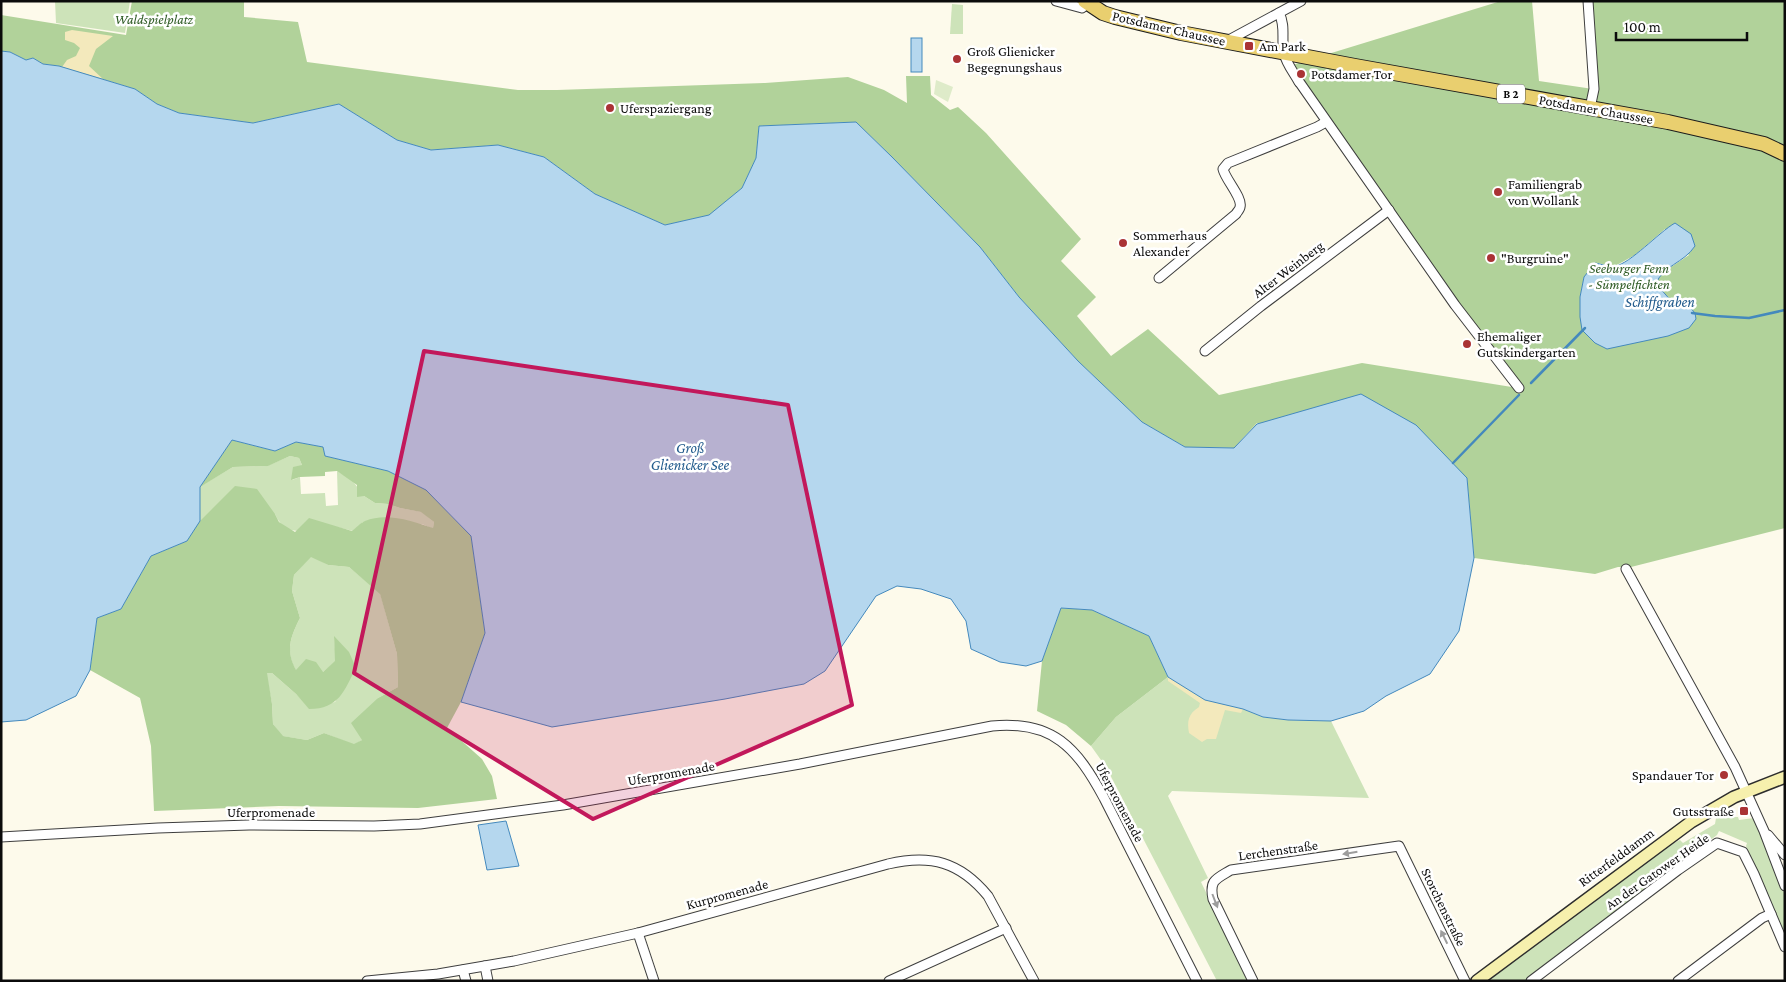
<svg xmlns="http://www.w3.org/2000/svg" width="1786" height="982" font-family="'Crimson Pro',serif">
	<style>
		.green { fill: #cde3b9 }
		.forest { fill: #b1d29a; fill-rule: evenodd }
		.sand { fill: #f3e9bc }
		.pitch { fill: #deebc9 }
		.water { fill: #b5d7ee; stroke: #4489bd }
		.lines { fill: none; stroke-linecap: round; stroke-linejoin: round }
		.stream { stroke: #4489bd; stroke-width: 2.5 }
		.minor-casing { stroke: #3e3e3e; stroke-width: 11 }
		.secondary-casing { stroke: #2d2d2d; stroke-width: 14 }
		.primary-casing { stroke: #1c1c1c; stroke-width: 16 }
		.minor { stroke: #fff; stroke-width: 9 }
		.secondary { stroke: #f6f0ad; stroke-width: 11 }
		.primary { stroke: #e9cf6f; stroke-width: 14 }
		.oneway { fill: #9d9d9d }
		.marked { fill: #c2185b; fill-opacity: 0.2; stroke: #c2185b; stroke-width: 4; stroke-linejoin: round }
		.poi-dot { fill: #aa3335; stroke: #fff; stroke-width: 2 }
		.labels { text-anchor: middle; stroke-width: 5; stroke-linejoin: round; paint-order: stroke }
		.shield { fill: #fff; stroke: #545454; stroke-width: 1 }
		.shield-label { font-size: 12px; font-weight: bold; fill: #0b0b0b }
		.park-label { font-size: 14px; font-style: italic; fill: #2d5a23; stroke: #fff }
		.street-label { font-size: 14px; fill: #0b0b0b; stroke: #fff }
		.poi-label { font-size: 14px; fill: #0b0b0b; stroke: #fff; text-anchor: start }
		.water-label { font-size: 15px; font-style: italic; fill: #235c8d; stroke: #fff }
	</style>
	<rect width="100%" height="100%" fill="#fdfaeb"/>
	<g class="green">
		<path d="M55,1H130L125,33L56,23Z"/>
		<path d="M952,4L963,5V34H950Z"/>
		<path d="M290,456L299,458L302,465L292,480L300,477L301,494L325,493L326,506L338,505L337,471L352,480L364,496L375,503L388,504L400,508L422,512L434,522L433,529L422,524L363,522L353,531C348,530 342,528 337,527C315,526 287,543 275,514L187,541L177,500L233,467L267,466Z"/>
		<path d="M311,556L328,565L349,567L380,593L397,654L398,687L378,698L362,740L354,745L324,733L307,740L282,736L273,724L272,704L266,673H272L296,694L309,708L335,702L356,668L334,637L336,661L323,672L296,671C285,650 291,636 300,618L292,591L294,575Z"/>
		<path d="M1168,677L1205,700L1243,709L1263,717L1288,720L1331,721L1369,798L1172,791L1168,796L1208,878L1201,882L1249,981H1217L1106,767L1091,746L1116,717Z"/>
		<path d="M1720,817H1738L1739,820L1754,818L1785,895V936L1746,846L1747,843L1719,831L1717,835L1525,981H1485L1657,851L1680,840L1683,843L1715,824L1716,818Z"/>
	</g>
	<g class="forest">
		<path d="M132,1H244V17L298,22L307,62L518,90H557L765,83L848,77L884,90L907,103L906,76H930L931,95L950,110L958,107L986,133L1081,239L1061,261L1096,297L1077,316L1111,356L1148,329L1219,395L1362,363L1518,388L1289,66L1501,1H1532L1539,81L1593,89L1589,1H1785V528L1631,567H1618L1595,574L1474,558L1467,478L1257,423L1234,448L1185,447L1142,422L1078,361L1019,297L980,247L892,157L856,122L759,126L756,158L742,188L710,215L665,225L595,194L544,157L498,145L431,150L397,140L339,104L253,123L179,113L157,104L135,89L59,66L43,64L33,58L26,60L10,52L1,51V15L126,35ZM1665,229L1689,255L1659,275L1656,284L1675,305L1626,344L1607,349L1580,297L1584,277L1596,263L1615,266L1635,255Z"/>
		<path d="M232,440L275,451L296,442L323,447L325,456L388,471L426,490L471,536L485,633L461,702L447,728L482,759L492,776L497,799L418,808L279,806L154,811L151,746L140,698L90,670L97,618L121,609L151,556L187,541L200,521L235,486L257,489L275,514L279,522L295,532L309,518L352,531C356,528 360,523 365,521C386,512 412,521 433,528L434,522L421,512L400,508L388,504L375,503L364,496L357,497V485L337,471L325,472V476L300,477L291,480L293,467L302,465L299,458L290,456L268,466L233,467L200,487ZM311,557L328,565L349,567L380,594L397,654L398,687L378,698L351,723L362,740L354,744L324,733L307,740L283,736L273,724L272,704L267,673H272L296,694L309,709C339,709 344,691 356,668L349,652L334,636L335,661L323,672L316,662L306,659L296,670C285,650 291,636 300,618L292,591L294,575Z"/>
		<path d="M1061,608L1092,610L1149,636L1168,677L1116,717L1091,746L1066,725L1037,711L1042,661Z"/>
	</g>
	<g class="sand">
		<path d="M72,30L113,36L96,49L89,66L103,79L62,67L67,60L76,56L80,48L74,43L65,40V32Z"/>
		<path d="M1168,677L1205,700L1243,709L1241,713L1225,710L1216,739H1207L1202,742L1189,733C1187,721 1188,714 1199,707L1200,703L1168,681Z"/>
	</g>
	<path class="pitch" d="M936,80L953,87L948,102L934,94Z"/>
	<g class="water">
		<rect x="911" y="38" width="11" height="34"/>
		<path d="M1,51L10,52L26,60L33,58L43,64L59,66L135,89L157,104L179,113L253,123L339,104L397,140L431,150L498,145L544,157L595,194L665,225L709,215L742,188L756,158L759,126L856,122L892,157L980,247L1019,297L1078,361L1142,422L1185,447L1234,448L1257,424L1361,394L1416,425L1467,478L1474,558L1459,631L1430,674L1386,696L1364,711L1331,721L1288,720L1263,717L1243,709L1205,700L1168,677L1149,636L1092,610L1061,608L1042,661L1026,666L1000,662L971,649L966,621L951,599L921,589L897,586L876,596L825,671L804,684L725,699L552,727L461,702L485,633L471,536L426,490L388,471L325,456L323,447L296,442L275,451L232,440L200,487V521L187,541L151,556L121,609L97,618L90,670L76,696L26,720L1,722Z"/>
		<path d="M1675,223L1691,234L1695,246C1684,263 1662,266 1656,284L1675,305L1687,304L1695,313L1696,319L1689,328L1668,336L1607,349L1595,343L1582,330L1580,317V297L1584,277L1595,263C1601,264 1609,267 1615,266C1630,264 1659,232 1675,223Z"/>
		<path d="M506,821L519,866L487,870L478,825Z"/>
	</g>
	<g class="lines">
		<g class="stream">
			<path d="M1692,313L1715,316L1749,318L1785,310"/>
			<path d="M1531,383L1585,328"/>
			<path d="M1453,463L1519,395"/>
		</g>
		<g class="minor-casing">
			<g id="minor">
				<path d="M1056,1L1082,8L1087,4"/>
				<path d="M1588,1L1594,89L1590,108"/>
				<path d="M1279,13C1286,26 1281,39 1284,53C1286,63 1294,73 1299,82"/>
				<path d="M1227,41L1301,1"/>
				<path d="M1300,83L1455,305L1519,388"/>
				<path d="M1159,278L1236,214C1237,212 1240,209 1240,207C1243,198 1225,179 1223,169L1228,163L1317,127L1326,122"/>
				<path d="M1205,351L1261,306L1389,210"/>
				<path d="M1626,569L1735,767L1764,831L1785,886"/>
				<path d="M1768,835L1785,855"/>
				<path d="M1,837L158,828L249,825L374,826L420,824L563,805L800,764L992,726C1053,720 1077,748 1104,798L1197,981"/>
				<path d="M638,933L654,981"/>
				<path d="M485,966L488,981"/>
				<path d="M463,970L466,981"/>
				<path d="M367,981L438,974L514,961L638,933L888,864C931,854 960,862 988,896L1034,981"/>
				<path d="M889,981L1006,928"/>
				<path d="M1253,981L1213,899C1209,880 1216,879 1231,870L1399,846L1465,981"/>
				<path d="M1531,981L1678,870L1717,843L1743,852L1754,874L1785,947"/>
				<path d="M1678,981L1762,918L1771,914"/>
			</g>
		</g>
		<g class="secondary-casing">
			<path id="secondary" d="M1477,981L1691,822L1734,797L1785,777"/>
		</g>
		<g class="primary-casing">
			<path id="primary" d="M1085,1L1103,13L1115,17L1181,33L1355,66L1668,122L1764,144L1785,154"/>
		</g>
		<use href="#minor" class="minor"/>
		<use href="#secondary" class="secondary"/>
		<use href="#primary" class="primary"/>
	</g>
	<defs><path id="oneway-solid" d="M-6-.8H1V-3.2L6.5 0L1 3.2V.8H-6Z" transform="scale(1.25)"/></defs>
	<g class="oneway">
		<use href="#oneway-solid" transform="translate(1350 853) rotate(171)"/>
		<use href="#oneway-solid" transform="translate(1215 901) rotate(69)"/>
		<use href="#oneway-solid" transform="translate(1444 937) rotate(-116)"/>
	</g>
	<path class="marked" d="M424,351L788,405L852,705L593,819L354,673Z"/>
	<g class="poi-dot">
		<rect x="1244" y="41" width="10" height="10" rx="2.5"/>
		<circle cx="957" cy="59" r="5"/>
		<circle cx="1301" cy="74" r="5"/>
		<circle cx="610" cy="108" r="5"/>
		<circle cx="1498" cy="192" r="5"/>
		<circle cx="1123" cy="243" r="5"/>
		<circle cx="1491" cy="258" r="5"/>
		<circle cx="1467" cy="344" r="5"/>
		<circle cx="1724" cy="775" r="5"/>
		<rect x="1739" y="806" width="10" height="10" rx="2.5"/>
	</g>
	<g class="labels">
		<rect class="shield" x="1497" y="84.5" width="28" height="19" rx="4"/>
		<g class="shield-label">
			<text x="1511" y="98">B 2</text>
		</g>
		<g class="park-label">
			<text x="154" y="24">Waldspielplatz</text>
			<text x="1629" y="273">Seeburger Fenn<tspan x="1629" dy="16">- Sümpelfichten</tspan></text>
		</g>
		<g class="street-label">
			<text transform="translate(1169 28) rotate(13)" y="5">Potsdamer Chaussee</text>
			<text transform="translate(1596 109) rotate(10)" y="5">Potsdamer Chaussee</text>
			<text transform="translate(1288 269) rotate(-37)" y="5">Alter Weinberg</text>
			<text transform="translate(671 773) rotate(-10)" y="5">Uferpromenade</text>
			<text transform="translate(1120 802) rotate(62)" y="5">Uferpromenade</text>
			<text x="271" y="817">Uferpromenade</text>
			<text transform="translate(1278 850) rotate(-8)" y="5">Lerchenstraße</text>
			<text transform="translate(1616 857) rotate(-36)" y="5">Ritterfelddamm</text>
			<text transform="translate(1657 871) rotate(-35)" y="5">An der Gatower Heide</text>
			<text transform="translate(727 894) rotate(-15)" y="5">Kurpromenade</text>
			<text transform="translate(1444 907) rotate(64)" y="5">Storchenstraße</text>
		</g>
		<g class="poi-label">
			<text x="1259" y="51">Am Park</text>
			<text x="967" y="56">Groß Glienicker<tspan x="967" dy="16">Begegnungshaus</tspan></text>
			<text x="1311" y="79">Potsdamer Tor</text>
			<text x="620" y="113">Uferspaziergang</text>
			<text x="1508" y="189">Familiengrab<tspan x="1508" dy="16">von Wollank</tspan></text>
			<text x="1133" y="240">Sommerhaus<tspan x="1133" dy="16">Alexander</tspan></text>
			<text x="1501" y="263">"Burgruine"</text>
			<text x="1477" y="341">Ehemaliger<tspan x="1477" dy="16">Gutskindergarten</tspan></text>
			<text x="1714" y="780" text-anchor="end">Spandauer Tor</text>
			<text x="1734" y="816" text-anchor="end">Gutsstraße</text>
		</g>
		<g class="water-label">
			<text x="1660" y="307">Schiffgraben</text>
			<text x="690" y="453">Groß<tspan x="690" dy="17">Glienicker See</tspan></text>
		</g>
	</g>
	<rect width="1786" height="982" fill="none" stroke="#0b0b0b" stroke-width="5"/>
	<path d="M1616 32v8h131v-8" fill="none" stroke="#0b0b0b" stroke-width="2.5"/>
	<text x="1624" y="32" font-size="15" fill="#0b0b0b" stroke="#ffffff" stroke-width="4" paint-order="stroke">100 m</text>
</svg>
